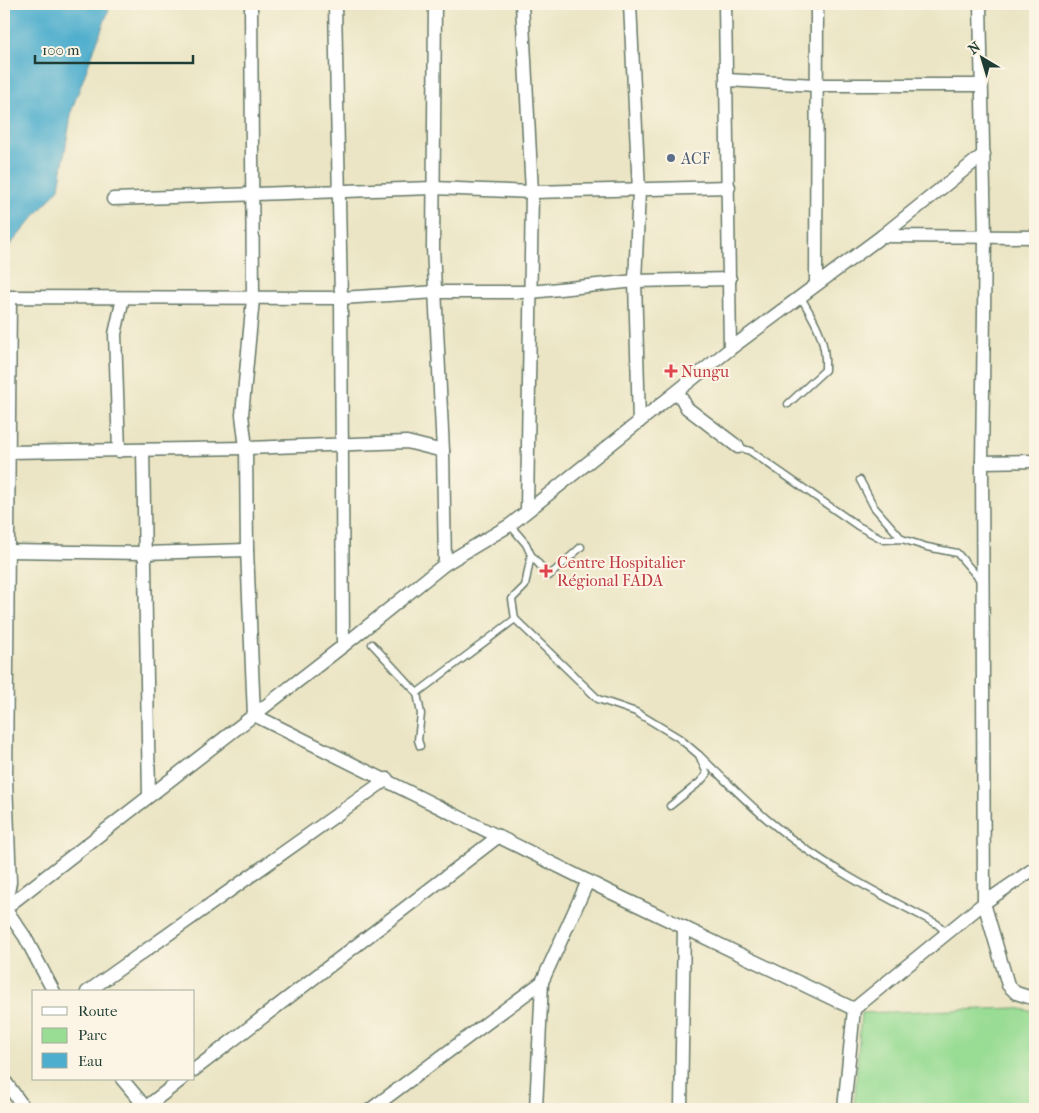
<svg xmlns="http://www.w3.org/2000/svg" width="1039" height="1113" font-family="'IM FELL French Canon',serif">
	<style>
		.green { fill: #99dc94; stroke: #5c8c64 }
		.water { fill: #4eaecd; stroke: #367680 }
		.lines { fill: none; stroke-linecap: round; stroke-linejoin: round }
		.lane-casing { stroke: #667867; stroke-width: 9 }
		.street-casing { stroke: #667867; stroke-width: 15 }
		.lane { stroke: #fff; stroke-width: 6 }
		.street { stroke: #fff; stroke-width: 12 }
		.service-dot { fill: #5c6f8a; stroke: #fcf5e5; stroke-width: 2 }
		.health-dot { fill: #e0444e; stroke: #fcf5e5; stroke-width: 2 }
		.labels { text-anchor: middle; stroke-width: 4; stroke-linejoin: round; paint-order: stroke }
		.service-label { font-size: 16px; fill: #4e5e75; stroke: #fcf5e5; text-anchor: start }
		.health-label { font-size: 16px; fill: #be3a42; stroke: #fcf5e5; text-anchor: start }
	</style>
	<rect width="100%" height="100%" fill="#fcf5e5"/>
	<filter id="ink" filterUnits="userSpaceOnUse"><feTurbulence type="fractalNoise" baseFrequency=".02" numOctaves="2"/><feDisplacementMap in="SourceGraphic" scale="10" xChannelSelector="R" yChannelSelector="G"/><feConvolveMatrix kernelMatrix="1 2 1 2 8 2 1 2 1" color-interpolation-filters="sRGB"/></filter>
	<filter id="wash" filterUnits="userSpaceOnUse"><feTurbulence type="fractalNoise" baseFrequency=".0096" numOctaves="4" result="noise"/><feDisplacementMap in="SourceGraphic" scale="20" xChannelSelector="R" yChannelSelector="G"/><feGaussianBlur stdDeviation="1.12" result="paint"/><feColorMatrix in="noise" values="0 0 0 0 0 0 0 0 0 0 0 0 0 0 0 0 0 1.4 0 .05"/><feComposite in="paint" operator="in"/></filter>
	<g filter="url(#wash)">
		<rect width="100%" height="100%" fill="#ebe5c5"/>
		<path class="green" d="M1016,1008L1035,1012V1109H854L861,1013Z"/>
		<path class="water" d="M4,4H111L72,109L59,188L4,252Z"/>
	</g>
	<g filter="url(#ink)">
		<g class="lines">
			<g class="lane-casing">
				<g id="lane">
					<path d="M788,404L825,370C827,340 815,321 800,296"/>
					<path d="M738,447L750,451L858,526L884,540L902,539L927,547L957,553L982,582"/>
					<path d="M860,480L874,507L902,539"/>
					<path d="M531,555L549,576L581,547"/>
					<path d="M515,619L598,699L636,712L679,738L699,755L707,774L700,782L670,806"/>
					<path d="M372,644L417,693L421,714L418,740L420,746"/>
					<path d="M417,693L515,619L512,599L525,586L531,555L526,544L510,525"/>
					<path d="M699,755C722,777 744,800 768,820C818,863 879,894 937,924L947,933"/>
				</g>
			</g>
			<g class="street-casing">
				<g id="street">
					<path d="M251,4L253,299L242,415L246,448L247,550L254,715L610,892L854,1009"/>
					<path d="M335,4L341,298L343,646"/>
					<path d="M435,4L433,248L443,451L445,564"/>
					<path d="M522,4L532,192L527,510"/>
					<path d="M630,4L639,191L635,281L639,422"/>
					<path d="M725,4L730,349"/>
					<path d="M980,4L985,238L982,462L984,903L1008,985L1016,993L1035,999"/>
					<path d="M727,80L815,85H980"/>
					<path d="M113,199L433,188L532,192L729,187"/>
					<path d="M882,236L1035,237"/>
					<path d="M816,284L817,4"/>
					<path d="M678,392L687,408L738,447"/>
					<path d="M143,450L149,796"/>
					<path d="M119,451L115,334L123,298"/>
					<path d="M9,452L246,448L407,442L443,451"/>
					<path d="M982,462L1035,461"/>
					<path d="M8,551L144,553L247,550"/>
					<path d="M4,909L343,646L445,564L510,525L730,349L882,236L984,154"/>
					<path d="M54,992L25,937L5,908L10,882L6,782L10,297L341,298L437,292H531L635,281L730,279"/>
					<path d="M87,992L387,779"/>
					<path d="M194,1070L499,836"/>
					<path d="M122,1079L147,1109"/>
					<path d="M4,1080L25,1109"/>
					<path d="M145,1108L182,1079"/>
					<path d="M371,1109L542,982"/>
					<path d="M536,1109L542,982L588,881"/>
					<path d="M681,1109L684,927"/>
					<path d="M844,1109L854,1009L984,903L1035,868"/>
				</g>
			</g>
			<use href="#lane" class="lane"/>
			<use href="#street" class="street"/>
		</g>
	</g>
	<circle class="service-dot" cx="671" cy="158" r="5"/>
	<g class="health-dot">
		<path d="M668.5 363.5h5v5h5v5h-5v5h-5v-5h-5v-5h5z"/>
		<path d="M543.5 563.5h5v5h5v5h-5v5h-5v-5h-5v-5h5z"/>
	</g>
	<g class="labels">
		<g class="service-label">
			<text x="681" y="164">ACF</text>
		</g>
		<g class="health-label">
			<text x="681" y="377">Nungu</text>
			<text x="557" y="568">Centre Hospitalier<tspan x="557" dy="18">Régional FADA</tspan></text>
		</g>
	</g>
	<rect width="1039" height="1113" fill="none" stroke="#fcf5e5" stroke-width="20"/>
	<rect x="32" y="990" width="162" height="90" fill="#fcf5e5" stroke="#a4ab9e"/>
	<rect x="42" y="1007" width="25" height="8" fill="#ffffff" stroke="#a4ab9e"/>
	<text x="78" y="1016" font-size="15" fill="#1f3d34">Route</text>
	<rect x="42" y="1028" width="25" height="15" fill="#99dc94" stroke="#a4ab9e"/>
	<text x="78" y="1040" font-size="15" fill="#1f3d34">Parc</text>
	<rect x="42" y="1053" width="25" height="15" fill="#4eaecd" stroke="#a4ab9e"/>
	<text x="78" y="1066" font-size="15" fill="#1f3d34">Eau</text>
	<g transform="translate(982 58) rotate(322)" stroke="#fcf5e5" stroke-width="4" paint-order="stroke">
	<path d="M0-4L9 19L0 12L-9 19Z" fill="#1f3d34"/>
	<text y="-8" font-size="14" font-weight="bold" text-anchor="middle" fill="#1f3d34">N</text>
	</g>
	<path d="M35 55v8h158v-8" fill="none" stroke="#1f3d34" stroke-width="2.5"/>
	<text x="42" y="55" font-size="15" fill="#1f3d34" stroke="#fcf5e5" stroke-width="4" paint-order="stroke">100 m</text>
</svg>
